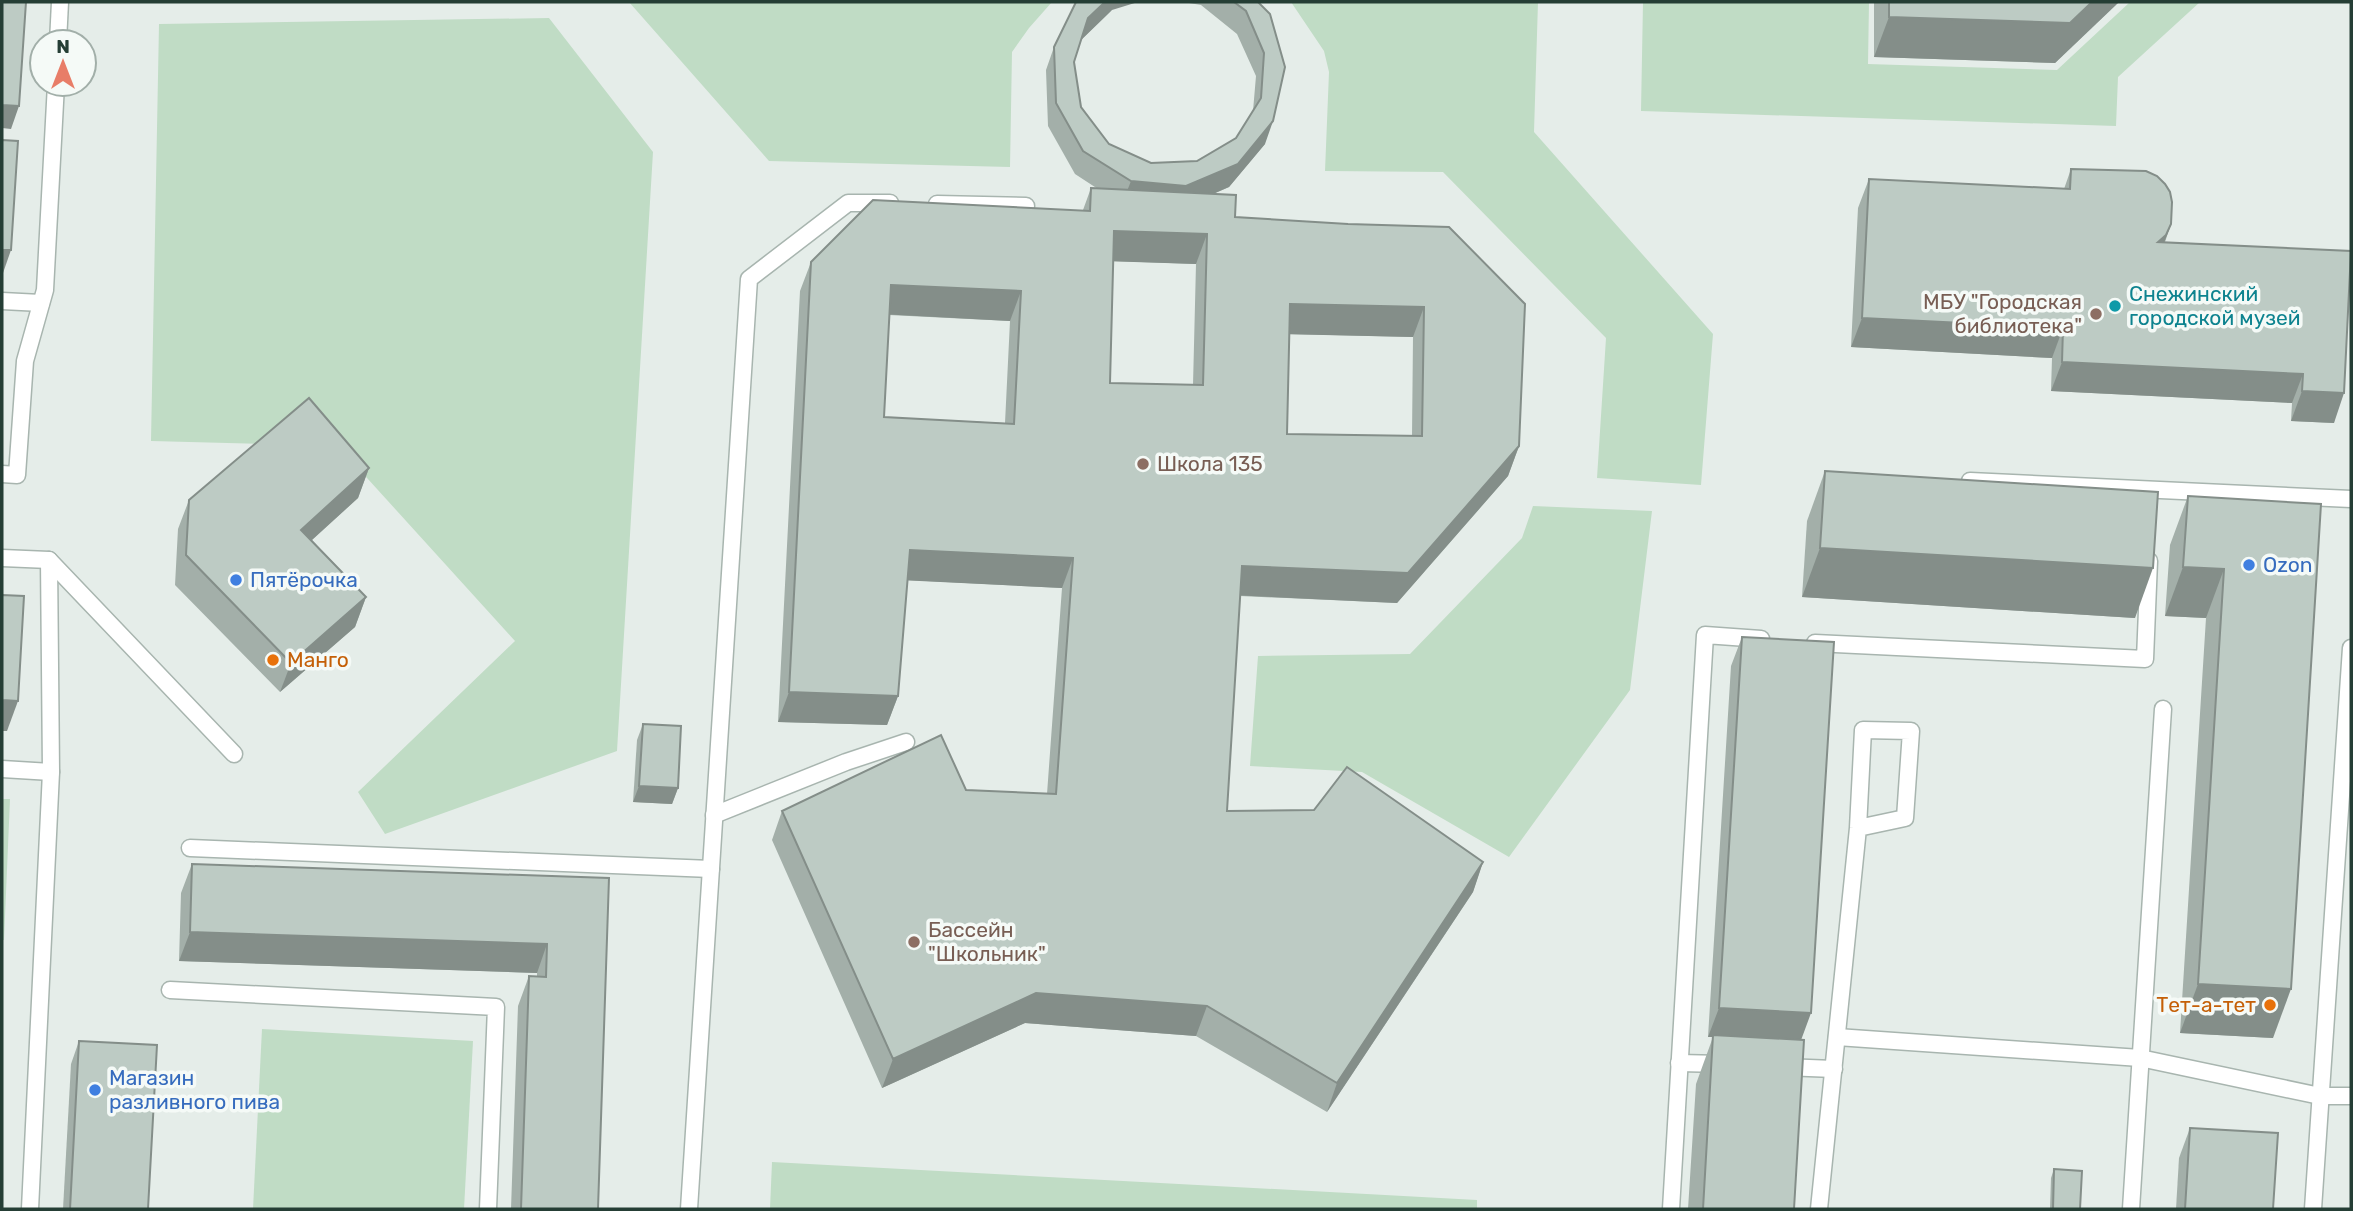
<svg xmlns="http://www.w3.org/2000/svg" width="2353" height="1211" font-family="Rubik,sans-serif">
	<style>
		.green { fill: #c0dcc5 }
		.lines { fill: none; stroke-linecap: round; stroke-linejoin: round }
		.service-casing { stroke: #a8b5af; stroke-width: 19 }
		.service { stroke: #fff; stroke-width: 16 }
		.wall { fill: #a3afa9; fill-rule: evenodd }
		.shaded-wall { fill: #848e89 }
		.building { fill: #bdcbc4; stroke: #848e89; stroke-width: 2; fill-rule: evenodd }
		.culture-dot { fill: #0f9aa8; stroke: #f5faf7; stroke-width: 2.5 }
		.education-dot { fill: #8d6e63; stroke: #f5faf7; stroke-width: 2.5 }
		.shop-dot { fill: #3f7fe0; stroke: #f5faf7; stroke-width: 2.5 }
		.food-dot { fill: #e8710a; stroke: #f5faf7; stroke-width: 2.5 }
		.labels { text-anchor: middle; stroke-width: 7; stroke-linejoin: round; paint-order: stroke }
		.culture-label { font-size: 21px; fill: #0d838f; stroke: #f5faf7; text-anchor: start }
		.education-label { font-size: 21px; fill: #785e54; stroke: #f5faf7; text-anchor: start }
		.shop-label { font-size: 21px; fill: #366cbe; stroke: #f5faf7; text-anchor: start }
		.food-label { font-size: 21px; fill: #c56008; stroke: #f5faf7; text-anchor: start }
	</style>
	<rect width="100%" height="100%" fill="#e5ede9"/>
	<g class="green">
		<path d="M629,2H1052L1029,28L1012,52L1010,167L769,161Z"/>
		<path d="M1291,2H1538L1534,132L1713,334L1701,485L1597,478L1606,338L1443,172L1325,171L1329,72L1324,51Z"/>
		<path d="M1643,2H1869L1868,64L2057,70L2130,2H2200L2118,77L2116,126L1641,111Z"/>
		<path d="M549,18L653,152L617,751L385,834L358,792L515,641L338,446L151,441L159,24Z"/>
		<path d="M1533,506L1652,511L1630,690L1509,857L1362,772L1250,766L1258,656L1410,654L1522,538Z"/>
		<path d="M2,799H10L4,940H2Z"/>
		<path d="M262,1029L473,1041L464,1209H253Z"/>
		<path d="M772,1162L1477,1200V1209H770Z"/>
	</g>
	<g class="lines">
		<g class="service-casing">
			<g id="service">
				<path d="M58,42L60,2"/>
				<path d="M937,204L1026,206"/>
				<path d="M2,301L41,303"/>
				<path d="M2,474L17,475L25,361L45,290L56,84"/>
				<path d="M1970,481L2351,499"/>
				<path d="M2,558L49,560L234,754"/>
				<path d="M1815,643L2145,659L2149,561"/>
				<path d="M2,769L51,772"/>
				<path d="M714,815L846,762L906,742"/>
				<path d="M190,848L711,869"/>
				<path d="M170,990L496,1007L488,1209"/>
				<path d="M1837,1037L2140,1058L2320,1096H2351"/>
				<path d="M1679,1063L1723,1064"/>
				<path d="M1784,1067L1834,1069"/>
				<path d="M30,1209L51,772L49,560"/>
				<path d="M689,1209L749,279L848,203H890"/>
				<path d="M1671,1209L1705,635L1761,639"/>
				<path d="M1819,1209L1858,828L1863,730L1911,731L1905,818L1858,828"/>
				<path d="M2131,1209L2163,709"/>
				<path d="M2313,1209L2351,648"/>
			</g>
		</g>
		<use href="#service" class="service"/>
	</g>
	<g class="wall">
		<path d="M1183,2H1258L1270,14L1265,144L1229,187L1213,194L1235,217L1348,224L1449,227L1519,446L1508,476L1397,603L1240,596L1227,811L1483,862L1473,892L1327,1112L1196,1036L1025,1023L882,1088L772,840L782,811L966,790L1047,794L1062,588L907,580L898,696L887,725L778,722L800,291L811,262L1083,210L1091,188L1098,189L1075,174L1048,126L1046,70L1054,47L1112,10L1081,40L1074,62L1081,107L1109,144L1151,163L1197,161L1236,138L1253,111L1256,76L1237,34L1201,5ZM1113,261L1196,264L1193,385L1110,383ZM889,315L1010,321L1005,423L884,417ZM1289,334L1413,337L1412,436L1287,434Z"/>
		<path d="M1874,2H2119L2055,63L1874,57Z"/>
		<path d="M2071,169L2171,224L2165,242L2351,251L2334,423L2291,421L2292,403L2051,391L2052,358L1851,347L1858,208L1869,179L2064,189Z"/>
		<path d="M369,468L358,498L312,540L366,597L355,627L280,692L175,585L178,529L189,500Z"/>
		<path d="M1825,471L2135,618L1802,597L1807,521Z"/>
		<path d="M2188,496L2321,504L2273,1038L2180,1033L2206,618L2165,616L2170,545Z"/>
		<path d="M1742,637L1794,1209H1688L1696,1084L1713,1037H1708L1731,666Z"/>
		<path d="M643,724L678,788L672,804L633,802L637,740Z"/>
		<path d="M192,864L609,878L598,1209H511L518,1006L529,976L537,977V973L179,961L181,893Z"/>
		<path d="M79,1041L148,1209H63L71,1064Z"/>
		<path d="M2190,1128L2273,1209H2176L2179,1158Z"/>
		<path d="M2054,1169L2080,1209H2050L2051,1178Z"/>
	</g>
	<g class="shaded-wall">
		<path d="M1105,2H1138L1112,10L1079,42L1088,18Z"/>
		<path d="M2092,2H2119L2055,63L1874,57L1889,17Z"/>
		<path d="M2,105L19,106L11,129L2,128Z"/>
		<path d="M1273,121L1265,144L1229,187L1178,209L1122,204L1131,181L1186,186Z"/>
		<path d="M2171,224L2160,254L2158,242Z"/>
		<path d="M1114,231L1207,234L1196,264L1103,261Z"/>
		<path d="M2,250H11L3,273H2Z"/>
		<path d="M891,285L1021,291L1010,321L880,314Z"/>
		<path d="M1290,304L1424,307L1413,337L1279,334Z"/>
		<path d="M1862,318L2063,328L2052,358L1851,347Z"/>
		<path d="M2062,362L2303,374L2292,403L2051,391Z"/>
		<path d="M2302,391L2344,393L2334,423L2291,421Z"/>
		<path d="M1519,446L1508,476L1397,603L1231,595L1242,566Z"/>
		<path d="M369,468L358,498L291,559L301,530Z"/>
		<path d="M1820,548L2153,568L2135,618L1802,597Z"/>
		<path d="M910,550L1073,558L1062,588L899,580Z"/>
		<path d="M2183,567L2224,569L2206,618L2165,616Z"/>
		<path d="M366,597L355,627L280,692L291,663Z"/>
		<path d="M789,692L898,696L887,725L778,722Z"/>
		<path d="M2,700L18,701L7,731H2Z"/>
		<path d="M639,786L678,788L672,804L633,802Z"/>
		<path d="M1483,862L1473,892L1327,1112L1337,1083Z"/>
		<path d="M190,932L547,944L537,973L179,961Z"/>
		<path d="M2198,984L2291,989L2273,1038L2180,1033Z"/>
		<path d="M1036,993L1207,1006L1196,1036L1025,1023L882,1088L893,1059Z"/>
		<path d="M1719,1008L1811,1013L1800,1043L1713,1035V1037H1708Z"/>
	</g>
	<g class="building">
		<path d="M2,2H26L19,106L2,105Z"/>
		<path d="M1076,2H1105L1088,18L1074,62L1081,107L1109,144L1151,163L1197,161L1236,138L1261,98L1264,53L1246,11L1234,2H1258L1270,14L1285,67L1273,121L1238,164L1186,186L1131,181L1083,151L1056,103L1054,47Z"/>
		<path d="M1889,2H2092L2070,23L1889,17Z"/>
		<path d="M2,140L18,141L11,250H2Z"/>
		<path d="M2071,169L2146,171L2157,176L2165,184L2170,192L2172,202L2171,224L2166,235L2158,242L2351,251L2344,393L2302,391L2303,374L2062,362L2063,328L1862,318L1869,179L2070,189Z"/>
		<path d="M1091,188L1236,195L1235,217L1348,224L1449,227L1525,304L1519,446L1408,573L1242,566L1227,811L1314,810L1347,767L1483,862L1337,1083L1207,1006L1036,993L893,1059L782,811L941,735L966,790L1056,794L1073,558L910,550L898,696L789,692L811,262L873,200L1090,211ZM1114,231L1207,234L1203,385L1110,383ZM891,285L1021,291L1014,424L884,417ZM1290,304L1424,307L1422,436L1287,434Z"/>
		<path d="M309,398L369,468L301,530L366,597L291,663L186,555L189,500Z"/>
		<path d="M1825,471L2158,492L2153,568L1820,548Z"/>
		<path d="M2188,496L2321,504L2291,989L2198,984L2224,569L2183,567Z"/>
		<path d="M2,595L24,596L18,701L2,700Z"/>
		<path d="M1742,637L1834,642L1811,1013L1719,1008Z"/>
		<path d="M643,724L681,726L678,788L639,786Z"/>
		<path d="M192,864L609,878L598,1209H521L529,976L546,977L547,944L190,932Z"/>
		<path d="M1713,1035L1804,1040L1794,1209H1703Z"/>
		<path d="M79,1041L157,1045L148,1209H70Z"/>
		<path d="M2190,1128L2278,1133L2273,1209H2185Z"/>
		<path d="M2054,1169L2082,1171L2080,1209H2053Z"/>
	</g>
	<circle class="culture-dot" cx="2115" cy="306" r="7"/>
	<g class="education-dot">
		<circle cx="2096" cy="314" r="7"/>
		<circle cx="1143" cy="464" r="7"/>
		<circle cx="914" cy="942" r="7"/>
	</g>
	<g class="shop-dot">
		<circle cx="2249" cy="565" r="7"/>
		<circle cx="236" cy="580" r="7"/>
		<circle cx="95" cy="1090" r="7"/>
	</g>
	<g class="food-dot">
		<circle cx="273" cy="660" r="7"/>
		<circle cx="2270" cy="1005" r="7"/>
	</g>
	<g class="labels">
		<g class="culture-label">
			<text x="2129" y="301">Снежинский<tspan x="2129" dy="24">городской музей</tspan></text>
		</g>
		<g class="education-label">
			<text x="2082" y="309" text-anchor="end">МБУ "Городская<tspan x="2082" dy="24">библиотека"</tspan></text>
			<text x="1157" y="471">Школа 135</text>
			<text x="928" y="937">Бассейн<tspan x="928" dy="24">"Школьник"</tspan></text>
		</g>
		<g class="shop-label">
			<text x="2263" y="572">Ozon</text>
			<text x="250" y="587">Пятёрочка</text>
			<text x="109" y="1085">Магазин<tspan x="109" dy="24">разливного пива</tspan></text>
		</g>
		<g class="food-label">
			<text x="287" y="667">Манго</text>
			<text x="2256" y="1012" text-anchor="end">Тет-а-тет</text>
		</g>
	</g>
	<rect width="2353" height="1211" fill="none" stroke="#253e35" stroke-width="7"/>
	<g transform="translate(63 63)"><circle r="33" fill="#f5faf7" stroke="#a2afa9" stroke-width="2"/>
	<path d="M0-5L12 26L0 18L-12 26Z" fill="#e87d68"/>
	<text y="-10" font-size="19" font-weight="bold" text-anchor="middle" fill="#253e35">N</text>
	</g>
</svg>
